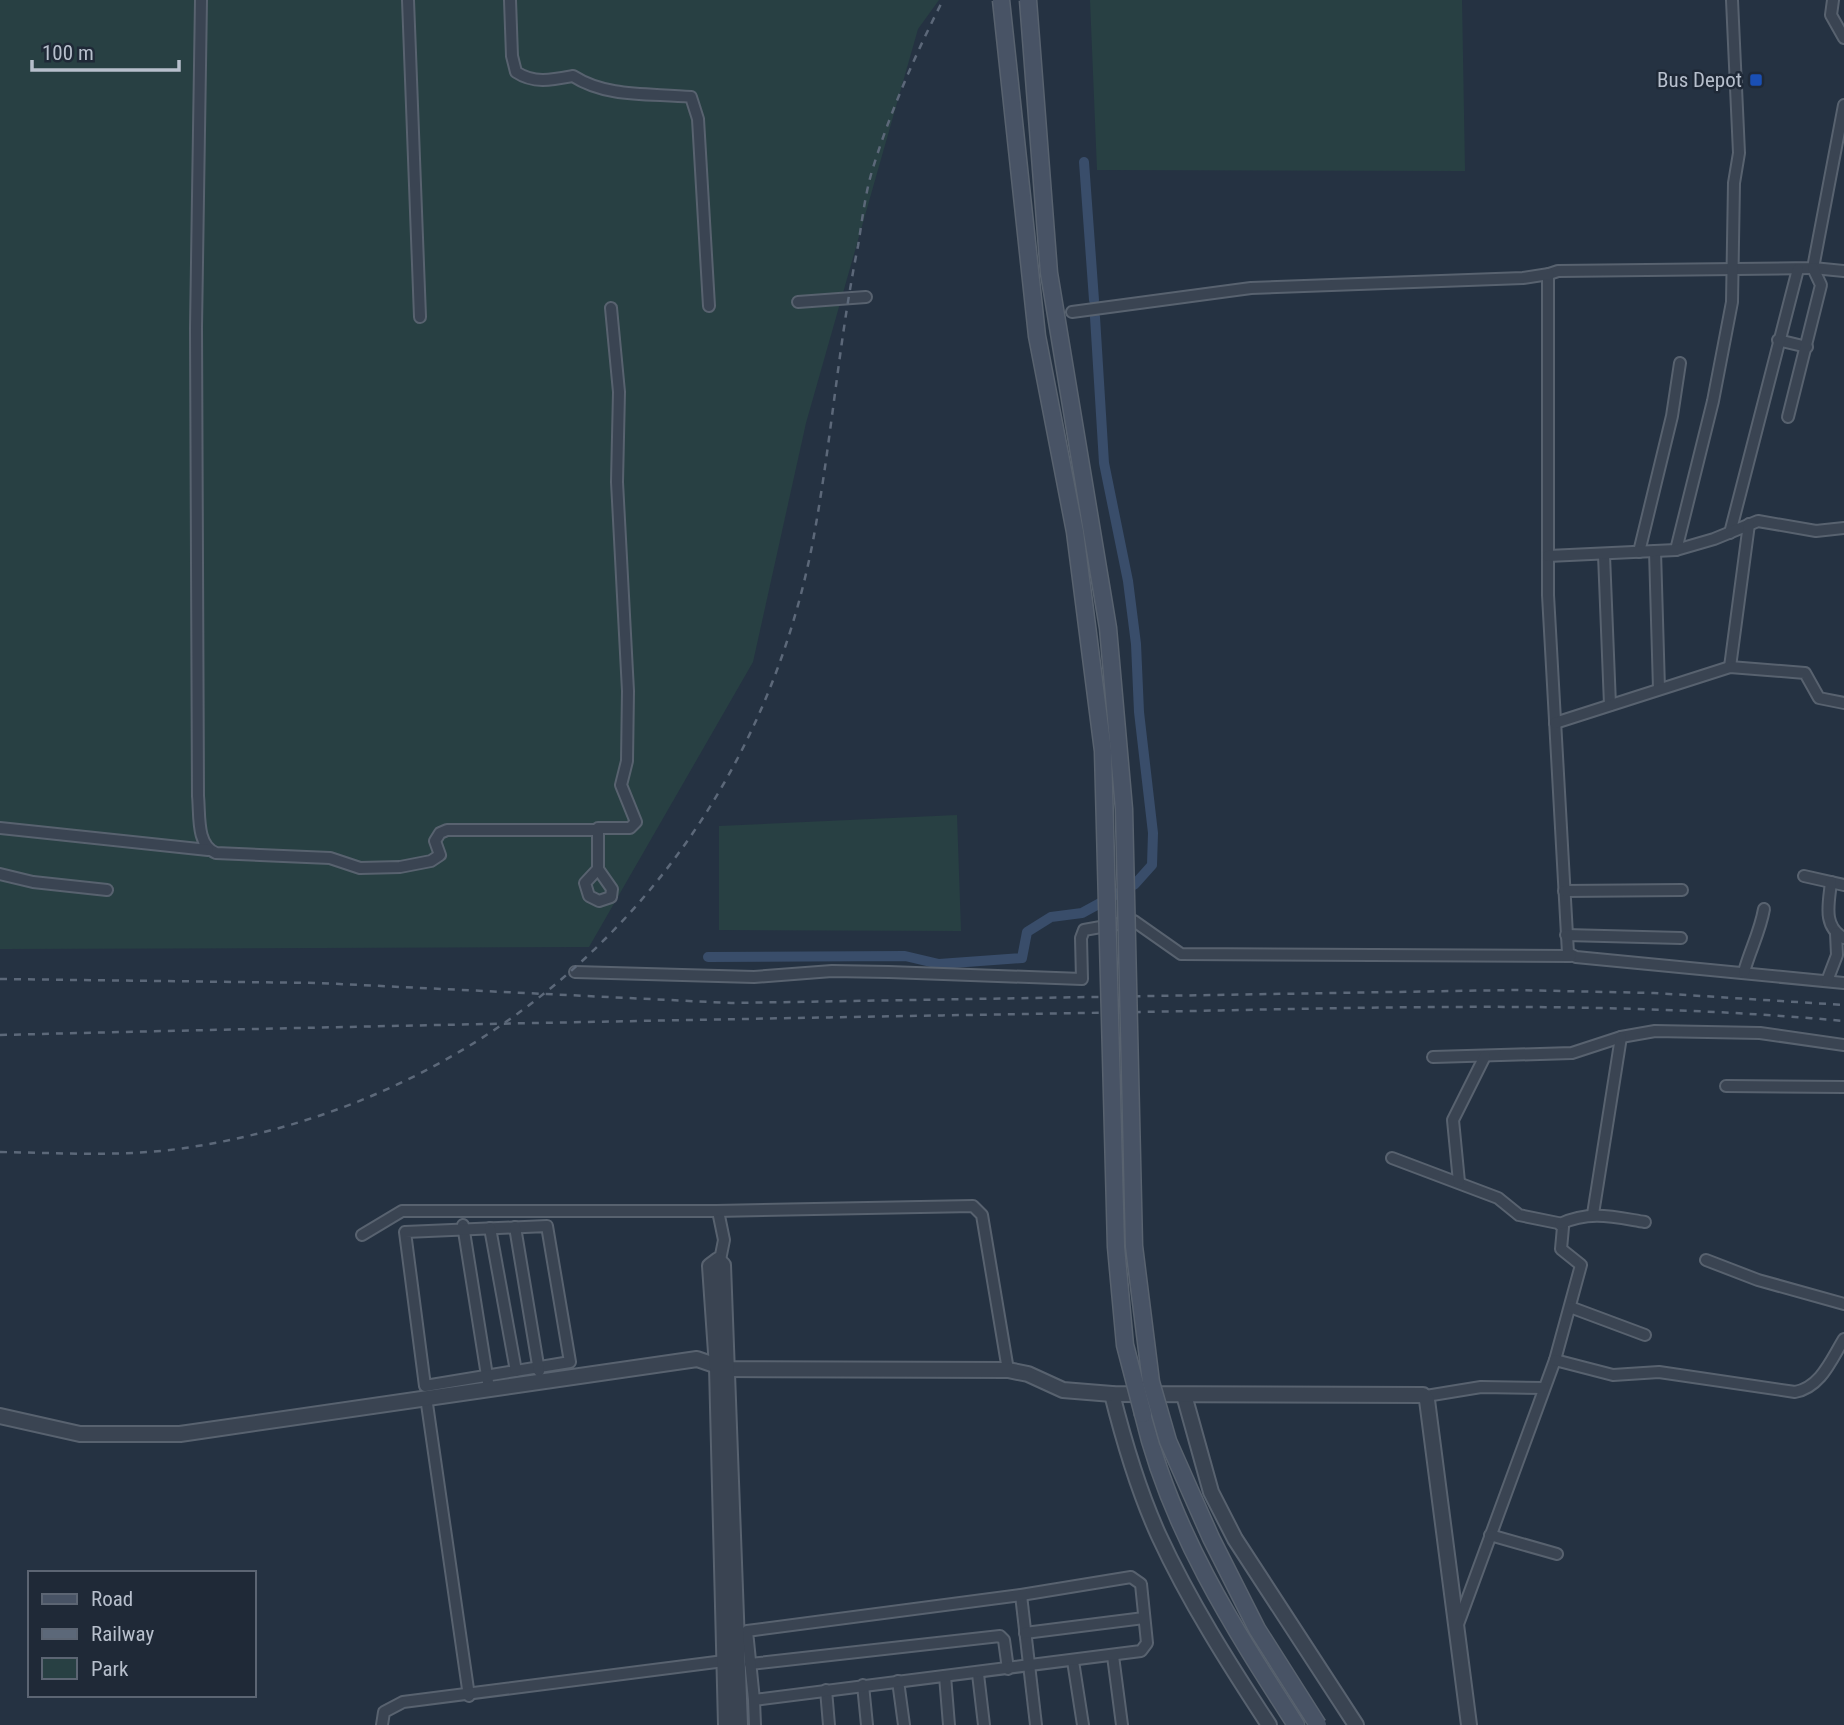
<svg xmlns="http://www.w3.org/2000/svg" width="1844" height="1725" font-family="'Roboto Condensed',sans-serif">
	<style>
		.green { fill: #284043 }
		.lines { fill: none; stroke-linecap: round; stroke-linejoin: round }
		.canal { stroke: #394d6a; stroke-width: 10 }
		.minor-casing { stroke: #58626f; stroke-width: 14 }
		.tertiary-casing { stroke: #58626f; stroke-width: 18 }
		.secondary-casing { stroke: #58626f; stroke-width: 19 }
		.minor { stroke: #3a4452; stroke-width: 10 }
		.tertiary { stroke: #3a4452; stroke-width: 14 }
		.secondary { stroke: #485365; stroke-width: 16 }
		.rail { stroke: #5c6879; stroke-width: 2.5; stroke-dasharray: 7 7; stroke-linecap: butt }
		.secondary-bridge-casing { stroke: #58626f; stroke-width: 19; stroke-linecap: butt }
		.secondary-bridge { stroke: #485365; stroke-width: 16 }
		.transit-dot { fill: #1a4fb4; stroke: #1f2937; stroke-width: 2.5 }
		.labels { text-anchor: middle; stroke-width: 5; stroke-linejoin: round; paint-order: stroke }
		.poi-label { font-size: 21px; fill: #b7bfcc; stroke: #1f2937; text-anchor: end }
	</style>
	<rect width="100%" height="100%" fill="#253242"/>
	<g class="green">
		<path d="M0,0H939L918,29L806,423L753,662L589,947L0,949Z"/>
		<path d="M1090,0H1462L1465,171L1097,170Z"/>
		<path d="M957,815L961,931L719,930V826Z"/>
	</g>
	<g class="lines">
		<g class="canal">
			<path d="M1084,162L1094,300"/>
			<path d="M708,957L905,956L939,964L1022,958L1027,932L1051,917L1082,913L1135,884L1152,865L1153,833L1139,712L1136,644L1128,581L1104,463L1095,317"/>
		</g>
		<g class="minor-casing">
			<g id="minor">
				<path d="M201,0L196,328L198,796C200,815 196,845 216,853L330,858L360,868L400,867L431,861L440,855L435,841L440,833L447,830H598"/>
				<path d="M408,0L420,317"/>
				<path d="M510,0L512,56L516,72C534,84 552,80 573,76C607,98 651,93 691,97L698,119L709,306"/>
				<path d="M1833,0L1831,15L1844,38"/>
				<path d="M1844,105L1813,268L1558,271L1549,274L1548,278V595L1568,953L1576,957L1844,983"/>
				<path d="M1813,268L1844,271"/>
				<path d="M798,302L866,297"/>
				<path d="M1072,312L1251,288L1523,278L1549,274"/>
				<path d="M1778,340L1807,347"/>
				<path d="M1788,417L1821,285L1813,268"/>
				<path d="M1730,533L1798,269"/>
				<path d="M1676,550L1713,401L1732,302L1734,183L1739,153L1732,0"/>
				<path d="M1655,551L1659,689"/>
				<path d="M1639,552L1672,416L1680,363"/>
				<path d="M1604,555L1610,705"/>
				<path d="M1548,556L1676,550L1714,539L1758,521L1816,531L1844,528"/>
				<path d="M1730,667L1749,524"/>
				<path d="M1555,723L1730,667L1805,673L1819,698L1844,703"/>
				<path d="M0,828L208,850"/>
				<path d="M598,869L585,883L589,896L599,901L611,897L612,889L598,869V828H630L636,822L621,785L627,761L628,691L617,482L619,392L611,308"/>
				<path d="M0,874L33,882L107,890"/>
				<path d="M1804,876L1844,885"/>
				<path d="M1831,882C1829,903 1822,926 1844,938"/>
				<path d="M1564,891L1682,890"/>
				<path d="M1566,935L1681,938"/>
				<path d="M575,972L754,977L832,971L889,972L1082,979L1081,938L1084,930L1134,921L1181,954L1571,956"/>
				<path d="M1744,972C1750,950 1760,932 1764,909"/>
				<path d="M1827,981L1837,955L1836,933"/>
				<path d="M1433,1057L1572,1053L1621,1037L1655,1031L1760,1033L1844,1045"/>
				<path d="M1726,1086L1844,1087"/>
				<path d="M1392,1158L1498,1198L1519,1215L1558,1223L1563,1227L1561,1249L1581,1265L1555,1360L1457,1627"/>
				<path d="M1459,1182L1453,1120L1485,1056"/>
				<path d="M718,1211L724,1240L720,1260"/>
				<path d="M1593,1214L1621,1037"/>
				<path d="M1560,1224C1590,1210 1614,1217 1645,1222"/>
				<path d="M463,1225L488,1382"/>
				<path d="M547,1226L570,1362L425,1386L405,1232Z"/>
				<path d="M515,1227L539,1371"/>
				<path d="M490,1228L516,1371"/>
				<path d="M362,1235L402,1211H716L973,1206L982,1215L1008,1370"/>
				<path d="M1706,1260L1758,1280L1844,1304"/>
				<path d="M1570,1307L1645,1335"/>
				<path d="M1555,1360L1613,1375L1659,1372L1795,1392C1821,1387 1831,1360 1844,1339"/>
				<path d="M1426,1396L1481,1387L1544,1388"/>
				<path d="M426,1397L469,1696"/>
				<path d="M1490,1535L1557,1554"/>
				<path d="M1021,1595L1036,1725"/>
				<path d="M1025,1633L1144,1618"/>
				<path d="M1113,1656L1122,1725"/>
				<path d="M1073,1661L1083,1725"/>
				<path d="M750,1664L1000,1636L1004,1640L1008,1669"/>
				<path d="M978,1674L984,1725"/>
				<path d="M945,1676L949,1725"/>
				<path d="M898,1681L904,1725"/>
				<path d="M863,1685L867,1725"/>
				<path d="M826,1690L829,1725"/>
				<path d="M754,1700L747,1631L1021,1595L1131,1577L1141,1584L1147,1643L1141,1651L754,1700L755,1725"/>
				<path d="M382,1725L384,1712L403,1702L724,1661"/>
			</g>
		</g>
		<g class="tertiary-casing">
			<g id="tertiary">
				<path d="M1112,1394C1124,1442 1138,1490 1159,1536C1189,1601 1229,1664 1269,1725"/>
				<path d="M1184,1395L1211,1492L1235,1539L1356,1725"/>
				<path d="M0,1416L80,1434H180L697,1359L726,1369L1008,1370L1028,1374L1063,1390L1112,1394L1423,1395L1427,1400L1469,1725"/>
				<path d="M726,1725L717,1367L710,1266L718,1260L723,1265L740,1725"/>
			</g>
		</g>
		<g class="secondary-casing">
			<path id="secondary" d="M1143,1414C1170,1529 1233,1627 1296,1725"/>
		</g>
		<use href="#minor" class="minor"/>
		<use href="#tertiary" class="tertiary"/>
		<use href="#secondary" class="secondary"/>
		<g class="rail">
			<path d="M0,979L319,983L731,1003L1513,990L1654,993L1844,1005"/>
			<path d="M0,1035C361,1026 723,1019 1084,1013C1337,1009 1592,998 1844,1021"/>
			<path d="M0,1152C62,1153 124,1157 185,1148C507,1100 749,864 812,546C831,447 838,345 858,246C862,221 865,195 872,171C890,112 915,55 943,0"/>
		</g>
		<g class="secondary-bridge-casing">
			<g id="secondary-bridge">
				<path d="M1001,0L1037,336L1075,532L1103,751L1116,1247L1125,1345L1143,1414"/>
				<path d="M1028,0L1049,273L1108,628L1124,809L1134,1246L1151,1382L1168,1441L1211,1538L1257,1629L1318,1725"/>
			</g>
		</g>
		<use href="#secondary-bridge" class="secondary-bridge"/>
	</g>
	<rect class="transit-dot" x="1749" y="73" width="14" height="14" rx="3.5"/>
	<g class="labels">
		<g class="poi-label">
			<text x="1742" y="87">Bus Depot</text>
		</g>
	</g>
	<rect x="28" y="1571" width="228" height="126" fill="#1f2937" stroke="#5c6573" stroke-width="2"/>
	<rect x="42" y="1594" width="35" height="10" fill="#485365" stroke="#5c6573" stroke-width="2"/>
	<text x="91" y="1606" font-size="21" fill="#b7bfcc">Road</text>
	<rect x="42" y="1629" width="35" height="10" fill="#5c6879" stroke="#5c6573" stroke-width="2"/>
	<text x="91" y="1641" font-size="21" fill="#b7bfcc">Railway</text>
	<rect x="42" y="1658" width="35" height="21" fill="#284043" stroke="#5c6573" stroke-width="2"/>
	<text x="91" y="1676" font-size="21" fill="#b7bfcc">Park</text>
	<path d="M32 60v10h147v-10" fill="none" stroke="#b7bfcc" stroke-width="3.5"/>
	<text x="42" y="60" font-size="21" fill="#b7bfcc" stroke="#1f2937" stroke-width="5" paint-order="stroke">100 m</text>
</svg>
